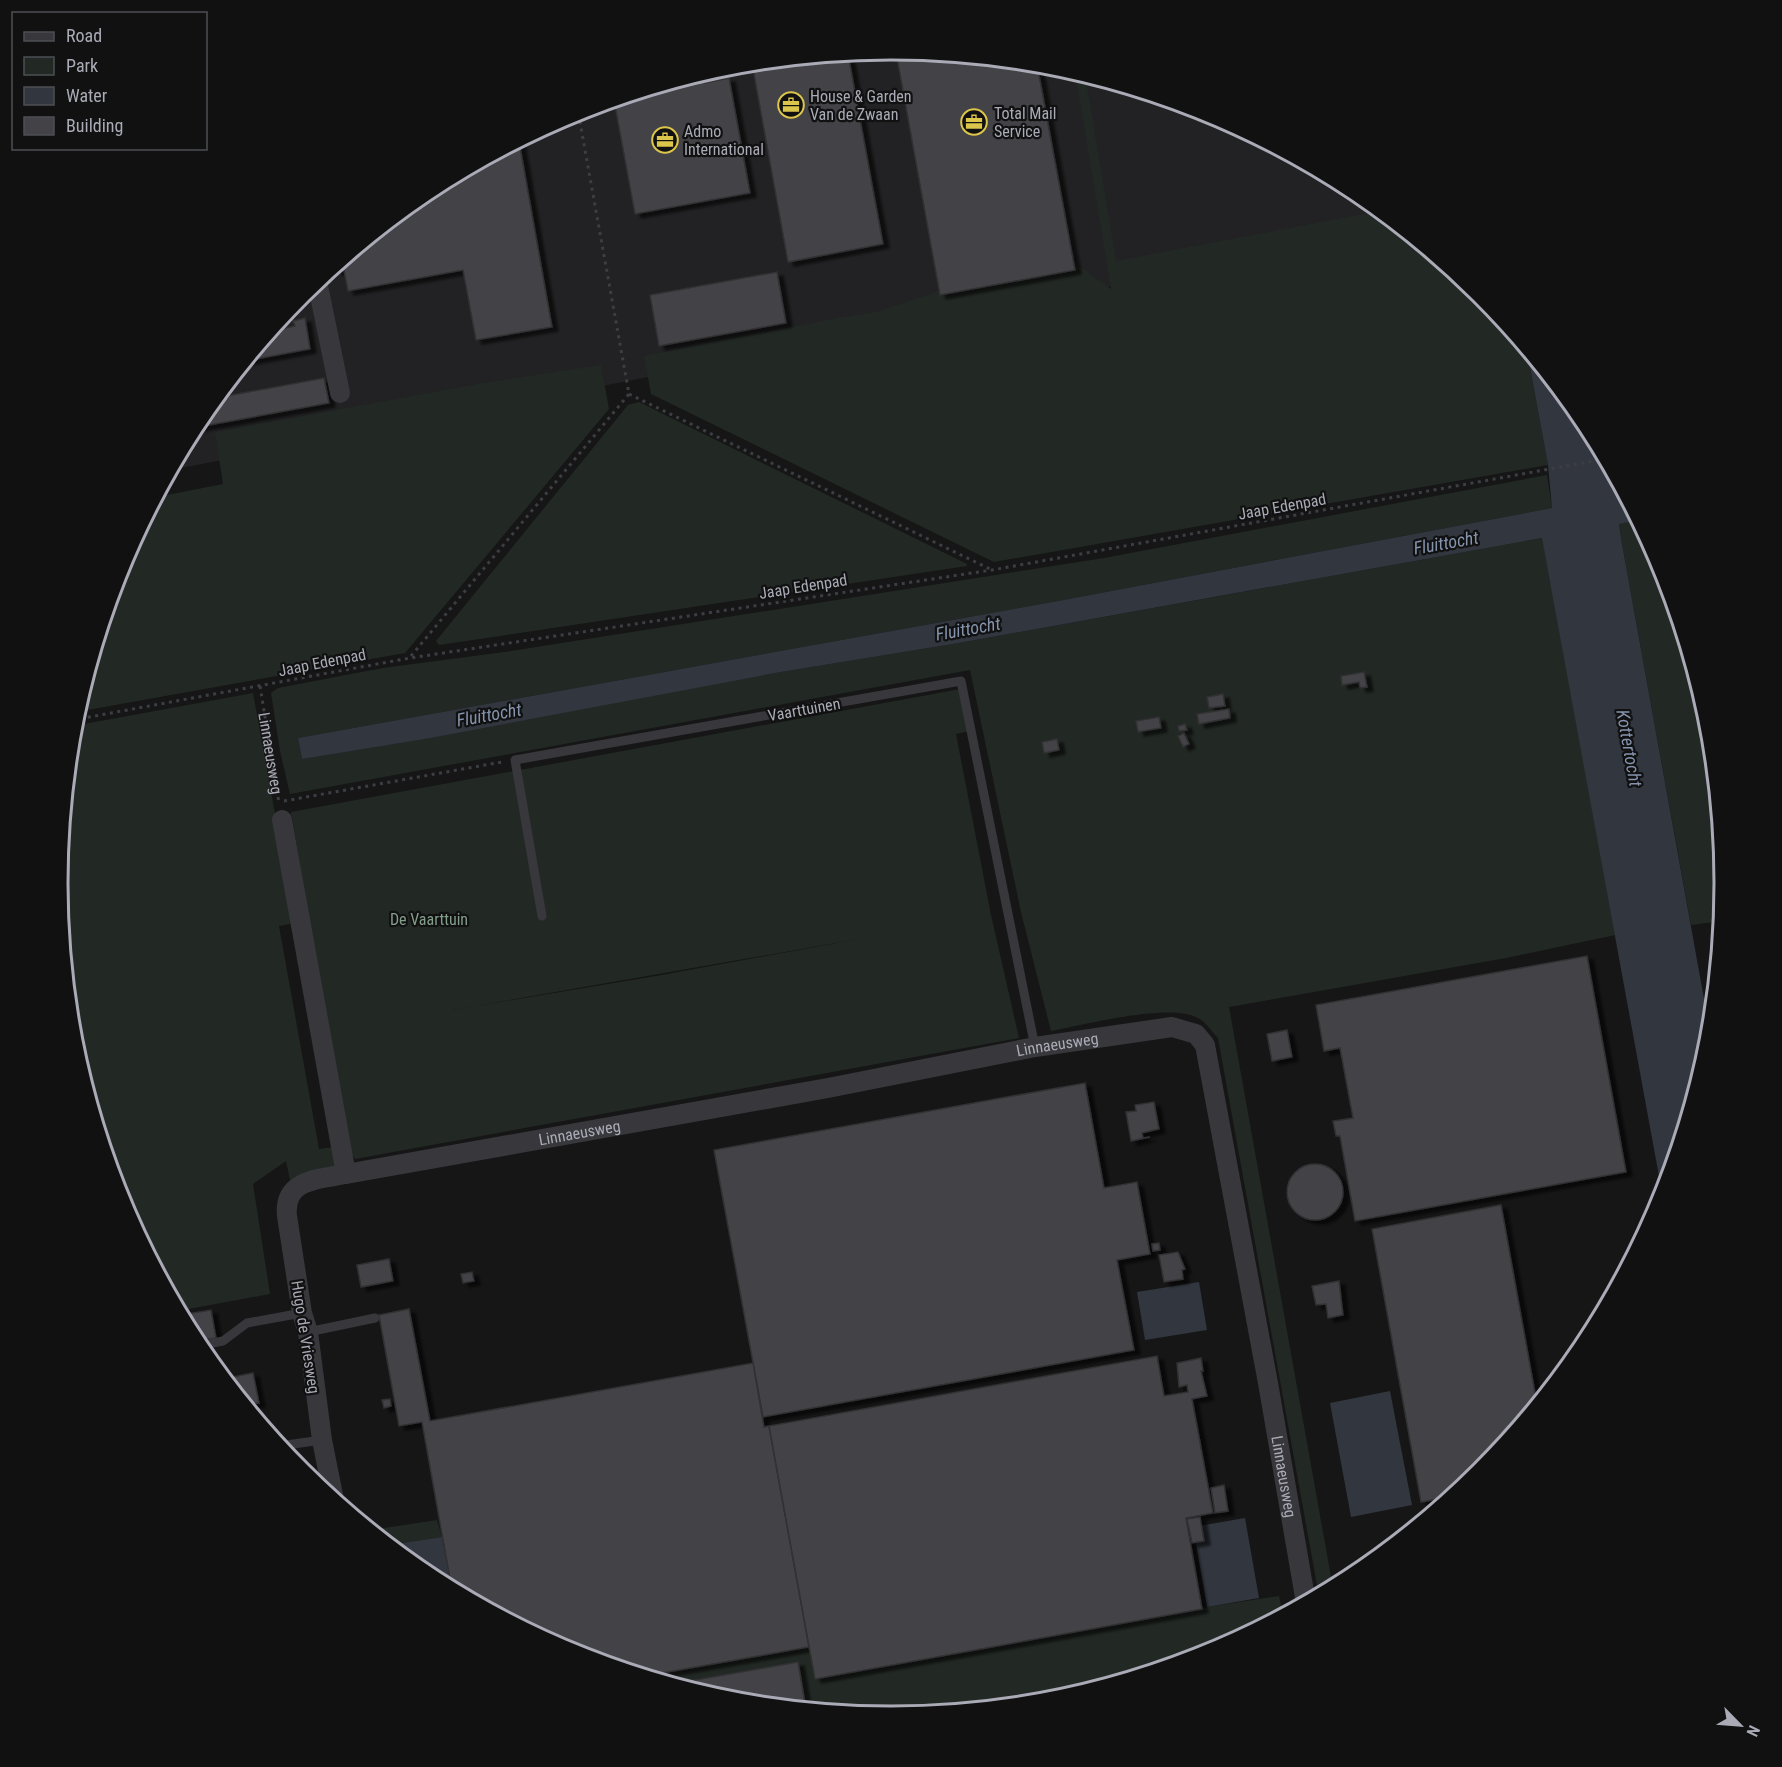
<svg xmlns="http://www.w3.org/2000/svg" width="1782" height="1767" font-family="'Roboto Condensed',sans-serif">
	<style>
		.built { fill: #222224 }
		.green { fill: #222924; fill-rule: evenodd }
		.water { fill: #31363f }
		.building { fill: #434347; stroke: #313033; stroke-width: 1.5; filter: url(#shadow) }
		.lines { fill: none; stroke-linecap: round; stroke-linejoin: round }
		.path { stroke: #3d3e43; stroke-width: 3; stroke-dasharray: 3 4.5; stroke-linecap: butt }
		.service { stroke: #37373c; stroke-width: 9 }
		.minor { stroke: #37373c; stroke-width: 20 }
		.labels { text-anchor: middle; stroke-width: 4.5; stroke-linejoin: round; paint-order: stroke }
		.poi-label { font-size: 16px; fill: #aaabb6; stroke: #111112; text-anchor: start }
		.street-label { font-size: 16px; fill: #aaabb6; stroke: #111112 }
		.park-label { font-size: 16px; fill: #839e8a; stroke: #111112 }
		.water-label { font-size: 18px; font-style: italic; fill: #8593ac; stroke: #111112 }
		.rim { fill: none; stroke: #aaabb6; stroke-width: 3 }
	</style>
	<defs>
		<filter id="shadow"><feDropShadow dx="6" dy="4" stdDeviation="1.5" flood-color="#0009"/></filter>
	</defs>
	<rect width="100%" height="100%" fill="#161617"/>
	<path class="built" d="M891,50L1054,66L1210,113L1355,190L1403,230L171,470L198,420L302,294L428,190L572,113L729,65Z"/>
	<g class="green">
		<path d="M1075,72L1085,75L1116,261L1380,211L1481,294L1527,351L1548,465L994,562L651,394L644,356L844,317L877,312L943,290L1076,264L1111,289Z"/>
		<path d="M601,365L609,409L405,653L76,712L121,564L157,497L223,484L215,432L484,383Z"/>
		<path d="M639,402L967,564V566L439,645L436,641L628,405Z"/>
		<path d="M1547,475L1552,508L1058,601L298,738L302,759L781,672L953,644L1543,538L1615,935L1506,958L1229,1007L1333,1588L1319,1596L1218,1038C1212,1032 1206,1022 1198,1018C1170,1002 1084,1025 1051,1031L1021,912L970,670L290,794L280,751L271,693L278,688L383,668L511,651L1104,558Z"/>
		<path d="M1638,520L1662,565L1709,721L1725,884L1721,921L1691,925L1622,544L1619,523Z"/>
		<path d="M966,688L974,730L956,734L991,915L1019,1038L355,1159L349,1149L291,812ZM859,939L662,975L452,1010Z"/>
		<path d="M253,693L295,923L279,926L319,1149L335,1147L338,1158L335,1168L290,1180L286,1161L253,1184L270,1294L178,1311L120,1202L73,1046L57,883L73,726Z"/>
		<path d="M437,1520L442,1537L396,1544L397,1552L372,1531V1528L378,1529Z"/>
		<path d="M1279,1596L1283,1615L1210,1654L1053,1702L891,1717L806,1709L798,1667L682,1687L644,1676L812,1645L818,1677L1207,1607Z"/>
	</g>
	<g class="water">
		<path d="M1527,351L1585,420L1613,474L1618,497L1626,498L1638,520L1619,524L1622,544L1710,1032L1709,1047L1663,1198L1542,538L953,644L781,672L430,738L302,759L298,738L1058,601L1552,508L1548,465Z"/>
		<path d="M1199,1282L1207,1330L1145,1340L1137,1292Z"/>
		<path d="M1390,1391L1412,1505L1351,1517L1330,1403Z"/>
		<path d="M1245,1518L1259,1598L1207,1607L1193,1527Z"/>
		<path d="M442,1537L452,1590C435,1581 399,1563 396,1544Z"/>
	</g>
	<g class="building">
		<path d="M902,51L1037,64L1075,270L940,295L896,52Z"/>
		<path d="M848,54L883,244L788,262L752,63Z"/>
		<path d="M702,74L704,83L729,78L750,193L635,214L614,100Z"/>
		<path d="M519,141L552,327L476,340L463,270L348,291L342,260L428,190Z"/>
		<path d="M342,261L343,270L336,271L335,266Z"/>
		<path d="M777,272L786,323L659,346L650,295Z"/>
		<path d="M305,318L310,349L246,361L271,331L295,326L293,321Z"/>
		<path d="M324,378L329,403L193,428L216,398Z"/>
		<path d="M1364,672L1367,687L1360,688L1359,682L1342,685L1341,676Z"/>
		<path d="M1223,694L1225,706L1209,708L1207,697Z"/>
		<path d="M1229,709L1230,718L1199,724L1197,714Z"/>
		<path d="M1159,717L1161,728L1138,732L1136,721Z"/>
		<path d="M1185,724L1187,730L1179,731L1178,726Z"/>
		<path d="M1184,733L1189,744L1183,747L1178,736Z"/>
		<path d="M1057,739L1059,750L1044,753L1042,742Z"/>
		<path d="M1587,956L1626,1172L1355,1221L1340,1136H1336L1333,1121L1353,1118L1340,1048L1324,1051L1316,1005Z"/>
		<path d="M1287,1030L1292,1057L1272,1061L1267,1034Z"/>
		<path d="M1085,1083L1104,1188L1137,1182L1150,1254L1117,1260L1134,1350L763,1417L714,1150Z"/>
		<path d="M1154,1102L1159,1129L1142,1133L1143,1138L1150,1137L1131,1141L1126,1112L1136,1111L1135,1105Z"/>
		<circle cx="1315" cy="1192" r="28"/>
		<path d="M1501,1205L1537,1404L1480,1473L1453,1496L1421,1502L1372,1229Z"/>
		<path d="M1159,1243L1160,1250L1153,1251L1152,1244Z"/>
		<path d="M1178,1252L1185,1269L1182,1270L1183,1279L1164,1282L1159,1255Z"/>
		<path d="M389,1259L393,1281L361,1287L357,1265Z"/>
		<path d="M472,1272L474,1281L463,1283L461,1274Z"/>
		<path d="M1339,1281L1343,1315L1328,1318L1326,1304L1316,1305L1312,1286Z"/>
		<path d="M409,1309L430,1421L753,1363L764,1427L769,1426L809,1647L645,1676L572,1654L452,1590L422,1422L399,1426L379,1315Z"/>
		<path d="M211,1310L216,1338L195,1341L180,1315Z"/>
		<path d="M1157,1356L1164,1396L1188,1392L1187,1385L1179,1387L1177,1363L1201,1358L1203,1371H1201L1207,1396L1192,1399L1213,1513L1186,1518L1202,1609L815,1679L769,1426Z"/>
		<path d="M253,1373L259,1403L245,1405L236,1393L233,1377Z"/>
		<path d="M390,1399L391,1406L384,1408L382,1400Z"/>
		<path d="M1224,1485L1228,1511L1215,1513L1211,1488Z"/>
		<path d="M1430,1515L1419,1524L1418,1517Z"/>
		<path d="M1200,1517L1204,1541L1192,1543L1187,1519Z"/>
		<path d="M798,1662L806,1709L728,1701L672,1684Z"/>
	</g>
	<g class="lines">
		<g class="path">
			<path d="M629,394L992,570"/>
			<path d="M411,656L629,394L578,111"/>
			<path id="s1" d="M260,686L279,803"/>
			<path d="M73,720L410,658L992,570L1605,459"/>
			<path d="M284,801L502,762"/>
		</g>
		<g class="service">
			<path d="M542,916L515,760L961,681L1035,1047"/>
			<path d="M308,1332L375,1318"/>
			<path d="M197,1346L223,1341L247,1323L302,1313"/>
			<path d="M279,1446L322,1440"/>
		</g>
		<g class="minor">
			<path d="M317,281L340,393"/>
			<path d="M282,820L346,1174"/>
			<path id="s2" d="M334,1500L322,1440L308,1332L302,1313L287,1216C283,1179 319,1179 346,1174L828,1088L1035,1047L1172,1027L1196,1034L1205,1045L1268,1383L1306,1603"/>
		</g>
	</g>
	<defs>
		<g id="office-ring" transform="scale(1.35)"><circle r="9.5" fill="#111112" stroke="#dbc54a" stroke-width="1.5"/><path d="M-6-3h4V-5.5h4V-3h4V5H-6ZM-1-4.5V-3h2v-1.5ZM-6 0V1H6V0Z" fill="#dbc54a"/></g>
	</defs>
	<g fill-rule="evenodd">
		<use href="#office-ring" x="791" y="105"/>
		<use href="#office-ring" x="974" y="122"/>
		<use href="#office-ring" x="665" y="140"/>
	</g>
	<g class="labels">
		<g class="poi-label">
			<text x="810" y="102">House &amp; Garden<tspan x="810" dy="18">Van de Zwaan</tspan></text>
			<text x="994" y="119">Total Mail<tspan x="994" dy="18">Service</tspan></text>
			<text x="684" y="137">Admo<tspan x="684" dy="18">International</tspan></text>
		</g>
		<g class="street-label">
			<text transform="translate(1282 506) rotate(-10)" y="6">Jaap Edenpad</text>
			<text transform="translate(803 586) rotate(-9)" y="6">Jaap Edenpad</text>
			<text transform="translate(322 662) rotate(-11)" y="6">Jaap Edenpad</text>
			<text transform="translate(804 709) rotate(-10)" y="6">Vaarttuinen</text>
			<text dy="6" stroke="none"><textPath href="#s1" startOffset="68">Linnaeusweg</textPath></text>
			<text dy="6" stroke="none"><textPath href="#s2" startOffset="1094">Linnaeusweg</textPath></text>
			<text dy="6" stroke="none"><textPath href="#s2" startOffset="608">Linnaeusweg</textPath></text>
			<text transform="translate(306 1337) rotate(81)" y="6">Hugo de Vriesweg</text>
			<text dy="6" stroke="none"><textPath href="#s2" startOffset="1688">Linnaeusweg</textPath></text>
		</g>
		<g class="park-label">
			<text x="429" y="925">De Vaarttuin</text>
		</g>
		<g class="water-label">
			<text transform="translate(1446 543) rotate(-10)" y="6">Fluittocht</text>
			<text transform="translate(968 629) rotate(-10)" y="6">Fluittocht</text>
			<text transform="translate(489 715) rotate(-10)" y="6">Fluittocht</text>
			<text transform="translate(1629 748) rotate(80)" y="6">Kottertocht</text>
		</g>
	</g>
	<path d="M0 0H1782V1767H0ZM68 883a823 823 0 1 1 1646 0a823 823 0 1 1-1646 0Z" fill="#111112" fill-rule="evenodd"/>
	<path class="rim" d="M68 883a823 823 0 1 1 1646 0a823 823 0 1 1-1646 0Z"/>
	<rect x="12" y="12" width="195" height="138" fill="#111112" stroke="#4e4f54" stroke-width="1.5"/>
	<rect x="24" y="32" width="30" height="9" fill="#37373c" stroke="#4e4f54" stroke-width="1.5"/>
	<text x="66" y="42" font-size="18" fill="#aaabb6">Road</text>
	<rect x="24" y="57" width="30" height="18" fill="#222924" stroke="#4e4f54" stroke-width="1.5"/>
	<text x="66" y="72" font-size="18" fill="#aaabb6">Park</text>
	<rect x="24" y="87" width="30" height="18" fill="#31363f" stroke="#4e4f54" stroke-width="1.5"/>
	<text x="66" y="102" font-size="18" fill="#aaabb6">Water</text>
	<rect x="24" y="117" width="30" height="18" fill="#434347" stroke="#4e4f54" stroke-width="1.5"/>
	<text x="66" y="132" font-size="18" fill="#aaabb6">Building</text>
	<g transform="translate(1740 1725) rotate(115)" stroke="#111112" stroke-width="4.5" paint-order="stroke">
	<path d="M0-4.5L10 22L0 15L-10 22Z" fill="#aaabb6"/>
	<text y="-9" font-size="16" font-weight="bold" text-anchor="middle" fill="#aaabb6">N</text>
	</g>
</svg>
